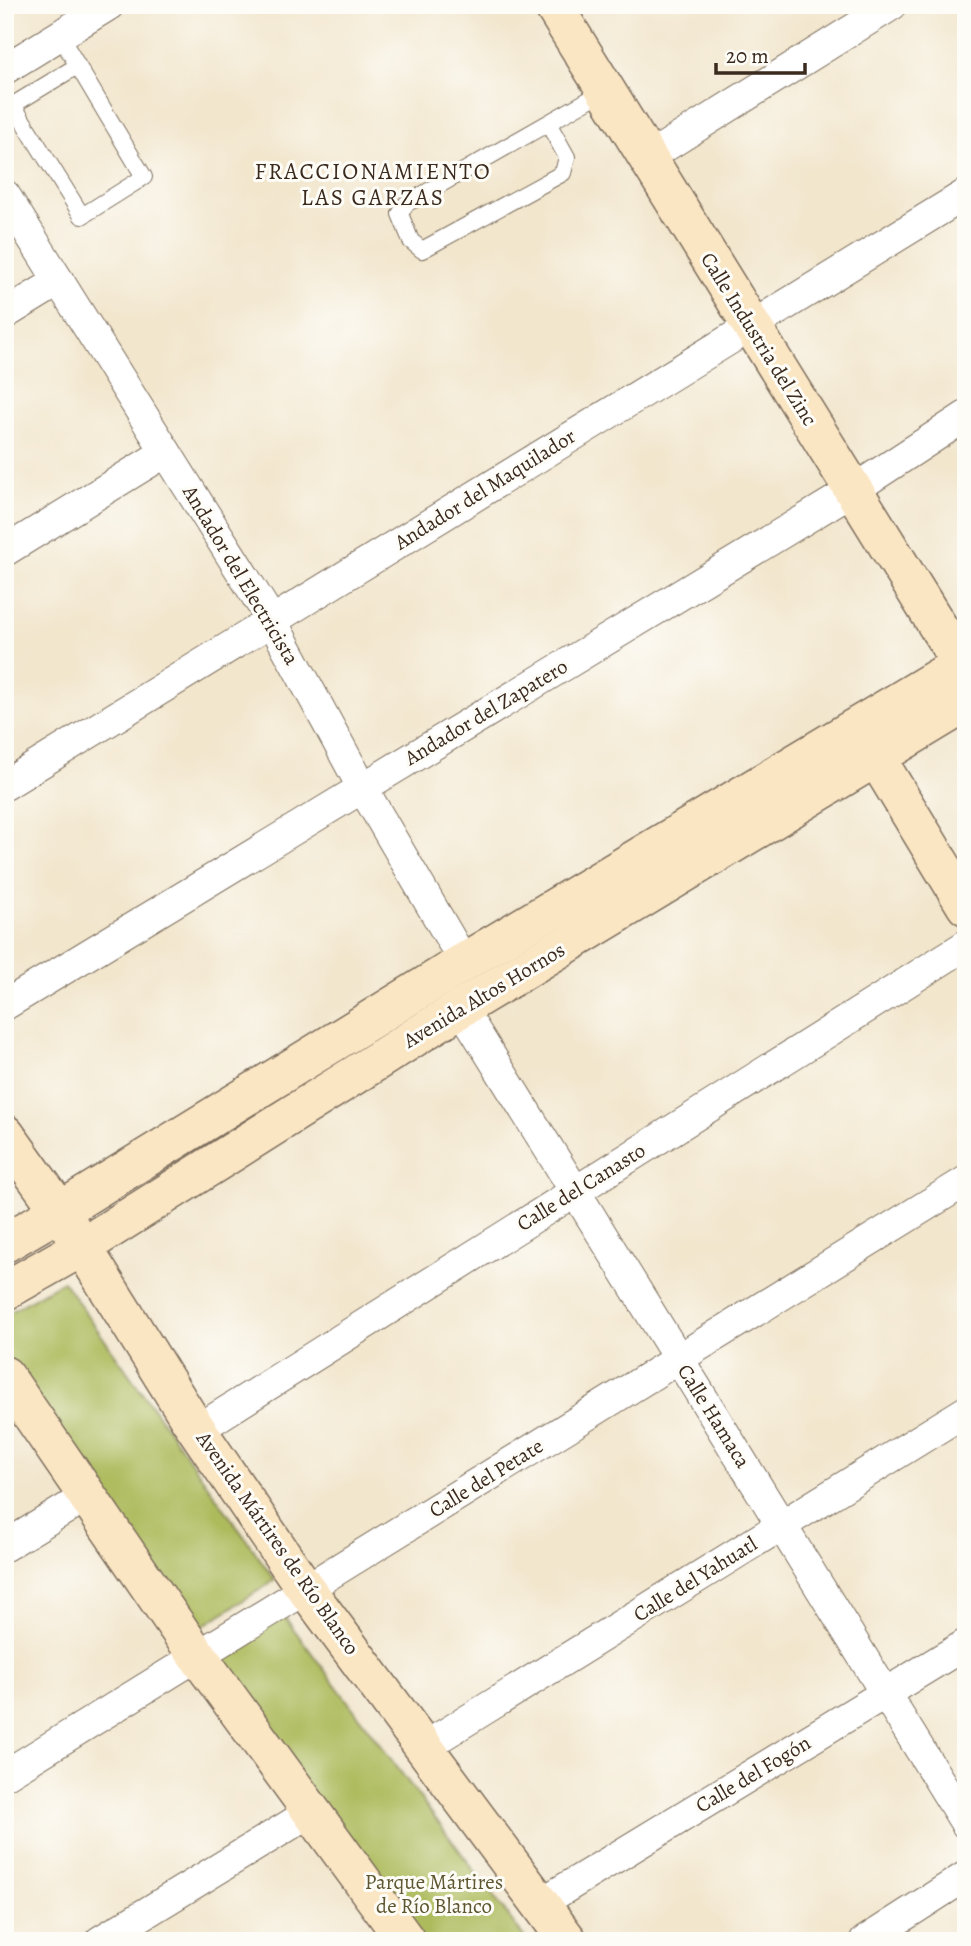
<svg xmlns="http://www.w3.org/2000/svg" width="971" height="1946" font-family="Alegreya,serif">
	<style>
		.green { fill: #aebb5d; stroke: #74723e; stroke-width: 2 }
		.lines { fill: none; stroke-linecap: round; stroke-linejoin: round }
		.lane-casing { stroke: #7b6c5b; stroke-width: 18 }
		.street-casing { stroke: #7b6c5b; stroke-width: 32 }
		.secondary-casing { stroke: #7b6c5b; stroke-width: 41 }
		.lane { stroke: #fff; stroke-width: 16 }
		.street { stroke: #fff; stroke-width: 30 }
		.secondary { stroke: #fbe6c4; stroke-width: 38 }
		.labels { text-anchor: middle; stroke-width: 6; stroke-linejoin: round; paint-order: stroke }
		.street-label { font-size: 21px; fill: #3b2a1e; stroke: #fdfcf7 }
		.park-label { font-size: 21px; fill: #5e5631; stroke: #fdfcf7 }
		.neighbourhood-label { font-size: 23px; letter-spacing: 2px; fill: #3b2a1e; stroke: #fdfcf7 }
	</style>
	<rect width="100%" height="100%" fill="#fdfcf7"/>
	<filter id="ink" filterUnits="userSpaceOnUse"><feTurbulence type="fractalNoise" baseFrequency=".0143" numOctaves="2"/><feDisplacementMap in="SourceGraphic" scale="14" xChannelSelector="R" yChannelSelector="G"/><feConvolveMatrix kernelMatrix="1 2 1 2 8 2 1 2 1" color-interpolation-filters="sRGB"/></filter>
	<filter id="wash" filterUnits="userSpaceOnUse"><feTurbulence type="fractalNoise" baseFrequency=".00686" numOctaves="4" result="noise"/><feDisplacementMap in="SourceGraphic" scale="28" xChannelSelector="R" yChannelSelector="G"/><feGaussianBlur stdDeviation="1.57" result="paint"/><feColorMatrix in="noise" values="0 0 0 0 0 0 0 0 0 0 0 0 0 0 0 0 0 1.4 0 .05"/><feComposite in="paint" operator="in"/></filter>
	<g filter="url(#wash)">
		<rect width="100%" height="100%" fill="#f2e6cd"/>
		<g class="green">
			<path d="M63,1281L275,1580L198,1629L5,1354V1315Z"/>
			<path d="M281,1612L527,1941H409L208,1659Z"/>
		</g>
	</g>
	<g filter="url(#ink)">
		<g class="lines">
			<g class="lane-casing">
				<g id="lane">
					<path d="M60,36L144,177L82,216L13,105L77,66"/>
					<path d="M548,123L567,157L563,173L422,250L411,241L400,214L406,204L606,90"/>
				</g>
			</g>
			<g class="street-casing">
				<g id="street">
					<path d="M5,69L109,5"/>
					<path d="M647,158L892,5"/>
					<path d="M5,195L272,621L362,787L464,962"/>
					<path d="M5,314L59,281"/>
					<path d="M5,551L166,452"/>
					<path d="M5,785L966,194"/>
					<path d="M5,1005L853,490L966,416"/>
					<path d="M461,1008L575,1191L966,1824"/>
					<path d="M197,1430L966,945"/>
					<path d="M5,1546L87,1496"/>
					<path d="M424,1747L966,1411"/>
					<path d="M5,1775L966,1181"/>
					<path d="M541,1903L966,1644"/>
					<path d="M100,1941L311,1812"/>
					<path d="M865,1941L966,1876"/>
				</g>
			</g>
			<g class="secondary-casing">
				<g id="secondary">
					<path d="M553,5L966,672"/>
					<path d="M877,759L966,906"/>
					<path d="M5,1134L60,1211L189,1418L300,1581L568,1941"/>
					<path d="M5,1243L60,1211L464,962L966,661"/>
					<path d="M5,1291L82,1247L461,1008L966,703"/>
					<path d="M5,1376L184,1637L406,1941"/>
				</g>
			</g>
			<use href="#lane" class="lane"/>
			<use href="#street" class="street"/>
			<use href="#secondary" class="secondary"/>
		</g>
	</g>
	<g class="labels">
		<g class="street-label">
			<text transform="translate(759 339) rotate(58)" y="7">Calle Industria del Zinc</text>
			<text transform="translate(485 489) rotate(-32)" y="7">Andador del Maquilador</text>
			<text transform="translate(241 575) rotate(59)" y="7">Andador del Electricista</text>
			<text transform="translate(486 712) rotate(-31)" y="7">Andador del Zapatero</text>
			<text transform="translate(484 995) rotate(-31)" y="7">Avenida Altos Hornos</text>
			<text transform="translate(581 1187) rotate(-32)" y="7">Calle del Canasto</text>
			<text transform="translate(714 1416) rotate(58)" y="7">Calle Hamaca</text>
			<text transform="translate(486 1478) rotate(-32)" y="7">Calle del Petate</text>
			<text transform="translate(278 1543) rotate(55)" y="7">Avenida Mártires de Río Blanco</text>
			<text transform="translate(695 1579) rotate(-32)" y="7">Calle del Yahuatl</text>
			<text transform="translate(753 1774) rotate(-31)" y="7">Calle del Fogón</text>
		</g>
		<g class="park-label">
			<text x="434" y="1889">Parque Mártires<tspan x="434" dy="24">de Río Blanco</tspan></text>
		</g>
		<g class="neighbourhood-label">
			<text x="373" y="179">FRACCIONAMIENTO<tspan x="373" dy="26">LAS GARZAS</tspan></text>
		</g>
	</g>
	<rect width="971" height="1946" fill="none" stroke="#fdfcf7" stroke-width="28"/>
	<path d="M716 63v10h89v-10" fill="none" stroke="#3b2a1e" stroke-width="3.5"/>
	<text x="726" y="63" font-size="21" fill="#3b2a1e" stroke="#fdfcf7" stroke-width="5" paint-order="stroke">20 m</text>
</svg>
